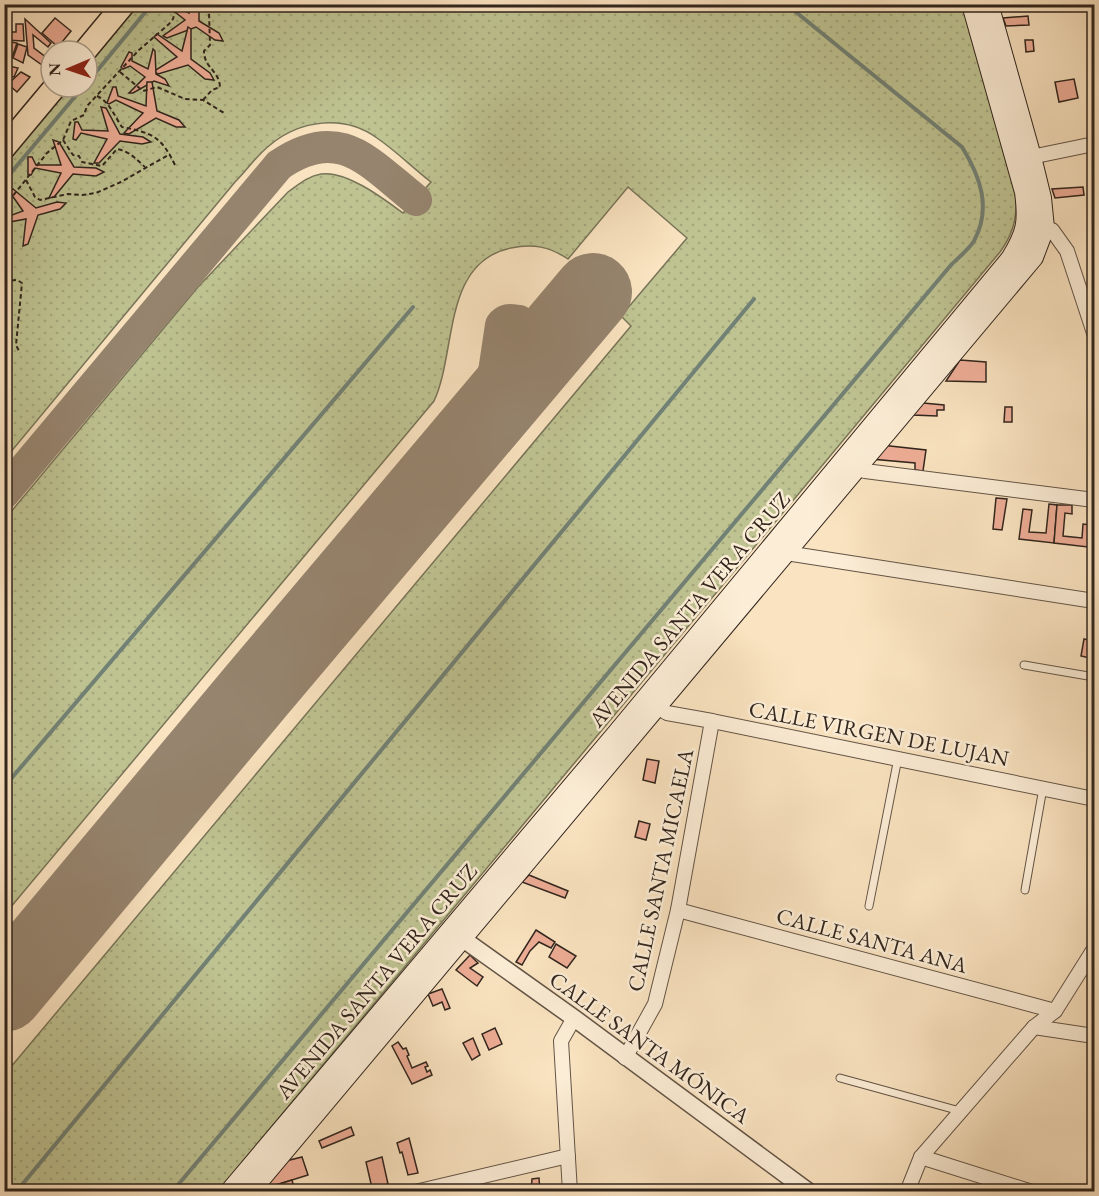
<svg xmlns="http://www.w3.org/2000/svg" width="1099" height="1196" font-family="'EB Garamond',serif">
	<style>
		.grass { fill: url(#grass-dots); stroke: #787458; stroke-width: 1.5 }
		.lines { fill: none; stroke-linecap: round; stroke-linejoin: round }
		.stream { stroke: #728175; stroke-width: 4 }
		.taxiway { stroke: #96846e; stroke-width: 32 }
		.runway { stroke: #96846e; stroke-width: 78 }
		.building { fill: #eead96; stroke: #31251d; stroke-width: 1.5 }
		.service-casing { stroke: #635446; stroke-width: 9 }
		.minor-casing { stroke: #635446; stroke-width: 16 }
		.tertiary-casing { stroke: #635446; stroke-width: 19 }
		.secondary-casing { stroke: #31251d; stroke-width: 22 }
		.trunk-casing { stroke: #31251d; stroke-width: 25 }
		.path { stroke: #31251d; stroke-width: 2; stroke-dasharray: 4.5 3; stroke-linecap: butt }
		.service { stroke: #fcedd6; stroke-width: 7 }
		.minor { stroke: #fcedd6; stroke-width: 14 }
		.tertiary { stroke: #fcedd6; stroke-width: 16 }
		.secondary { stroke: #fcedd6; stroke-width: 20 }
		.trunk { stroke: #fae3c0; stroke-width: 22 }
		.labels { text-anchor: middle; stroke-width: 5; stroke-linejoin: round; paint-order: stroke }
		.street-label { font-size: 22px; fill: #31251d; stroke: #fcedd6 }
	</style>
	<defs>
		<pattern id="grass-dots" width="8" height="8" patternUnits="userSpaceOnUse" patternTransform="scale(1.5)"><rect width="8" height="8" fill="#bfc392"/><path d="M2 2h.1M6 6h.1" fill="none" stroke="#a5a77d" stroke-width="1.8" stroke-linecap="round"/></pattern>
	</defs>
	<rect width="100%" height="100%" fill="#fae3c0"/>
	<filter id="stains"><feTurbulence type="fractalNoise" baseFrequency=".00333" numOctaves="4"/><feColorMatrix values="0 0 0 0 .2 0 0 0 0 .09 0 0 0 0 .02 0 0 0 .5 -.17"/></filter>
	<radialGradient id="worn" r=".72"><stop offset=".6" stop-color="#630" stop-opacity="0"/><stop offset="1" stop-color="#630" stop-opacity=".3"/></radialGradient>
	<path class="grass" d="M133,5H963L1016,197C1017,219 1013,234 1000,252L218,1191H5V1074L631,326L621,316L687,238L628,187L568,259C550,247 533,243 511,248C442,262 457,352 434,401L5,914V519L198,287L288,192C298,185 308,176 321,174C346,170 384,199 403,213L431,182C413,168 396,151 377,138C344,114 300,120 270,145C257,155 247,170 235,182L5,459V159L64,87H87V60Z"/>
	<g class="lines">
		<g class="stream">
			<path d="M87,83L152,4"/>
			<path d="M4,181L83,87"/>
			<path d="M4,787L413,307"/>
			<path d="M16,1192L754,299"/>
			<path d="M172,1192L951,265C958,258 969,249 974,241C992,208 980,176 962,147L786,4"/>
		</g>
		<g class="taxiway">
			<path d="M479,427L491,392L501,325C506,318 511,320 519,321"/>
			<path d="M4,493L279,165C340,123 368,162 416,200"/>
		</g>
		<path class="runway" d="M4,993L257,690L593,292"/>
	</g>
	<g class="building">
		<path d="M165,4H174L189,13L191,4H199V21L219,33L223,41L215,40L196,27L167,38L163,36L185,20Z"/>
		<path d="M1028,16L1029,25L1006,26L1003,18Z"/>
		<path d="M55,18L71,31L58,47L42,33Z"/>
		<path d="M25,19L51,43L48,47L33,35L34,48L47,58L42,65L28,55Z"/>
		<path d="M16,24H23L24,41L4,40V32H16Z"/>
		<path d="M188,27L191,29V59L210,73L214,80L205,79L188,65L158,74L154,71L177,57L154,37L157,34L182,51Z"/>
		<path d="M1025,40H1033L1034,51L1026,52Z"/>
		<path d="M5,41L17,43L12,58L4,57Z"/>
		<path d="M18,44L27,47L23,63L13,58Z"/>
		<path d="M153,49L155,51L156,74L165,79L169,86L154,81L133,93H129L145,77L130,66L123,69L121,67L129,52L132,53V61L148,69Z"/>
		<path d="M4,65L18,68L14,77L4,75Z"/>
		<path d="M21,72L30,77L17,92L8,84Z"/>
		<path d="M1074,79L1078,98L1059,102L1055,82Z"/>
		<path d="M147,82H152L157,111L179,120L185,127H176L156,118L129,134L124,133L143,113L116,100L109,104L107,103L113,87H116L118,96L146,106Z"/>
		<path d="M101,107L106,108L120,134L143,137L151,142L142,144L120,141L99,163H94L107,139L81,133L76,140L73,139L75,122H78L82,130L108,131Z"/>
		<path d="M53,140L59,142L74,167L96,168L104,172L96,176L73,174L54,197L49,198L61,173L35,168L31,175H28V157H32L36,165H61Z"/>
		<path d="M1083,187L1084,195L1055,198L1052,189Z"/>
		<path d="M13,189L36,208L57,202L66,203L60,209L38,215L28,244L23,246L26,219L4,223V218L23,211L9,191Z"/>
		<path d="M960,360L986,362V382L946,381Z"/>
		<path d="M923,403L944,405V410H937V416L913,415Z"/>
		<path d="M1005,407H1012V422H1004Z"/>
		<path d="M881,445L926,450L923,471L915,470V463L871,459Z"/>
		<path d="M996,498L1007,499L1002,530L993,529Z"/>
		<path d="M1049,504L1057,505L1054,543L1019,539L1023,509L1032,510L1029,532L1046,533Z"/>
		<path d="M1057,505H1072V514L1065,513L1063,536L1082,538L1083,524L1091,525L1088,547L1054,543Z"/>
		<path d="M1084,639L1094,641V659L1081,656Z"/>
		<path d="M647,759L659,761L655,783L643,780Z"/>
		<path d="M639,821L650,824L646,840L635,837Z"/>
		<path d="M529,875L568,891L565,898L522,882Z"/>
		<path d="M536,930L555,942L551,948L539,942L530,951L522,965L516,962Z"/>
		<path d="M556,944L576,956L567,968L549,957Z"/>
		<path d="M470,955L478,963L470,968L483,977L477,986L456,970Z"/>
		<path d="M442,989L450,1008L445,1010L442,1002L433,1006L428,994Z"/>
		<path d="M495,1028L502,1044L489,1050L482,1034Z"/>
		<path d="M473,1038L480,1055L472,1060L463,1043Z"/>
		<path d="M398,1042L403,1049L406,1048L409,1055L407,1056L412,1068L426,1062L428,1066L425,1067L427,1072L430,1070L432,1075L412,1084L392,1046Z"/>
		<path d="M351,1127L354,1135L322,1148L319,1141Z"/>
		<path d="M409,1138L418,1173L408,1175L402,1152L400,1153L397,1143Z"/>
		<path d="M302,1157L308,1175L263,1189L286,1161Z"/>
		<path d="M382,1157L388,1184L372,1188L366,1162Z"/>
		<path d="M539,1178L540,1192H531L532,1179Z"/>
		<path d="M292,1180L295,1192H268L267,1188Z"/>
	</g>
	<g class="lines">
		<g class="service-casing">
			<g id="service">
				<path d="M1024,665L1094,677"/>
				<path d="M1025,890L1043,788"/>
				<path d="M869,906L898,758"/>
				<path d="M840,1078L960,1111"/>
			</g>
		</g>
		<g class="minor-casing">
			<g id="minor">
				<path d="M1031,157L1094,144"/>
				<path d="M1038,227L1052,230L1067,251L1094,333"/>
				<path d="M856,468L865,471L1094,500"/>
				<path d="M786,553L1094,601"/>
				<path d="M657,707L667,713L712,721L1094,799"/>
				<path d="M678,910L1055,1011"/>
				<path d="M1034,1027L1094,1036"/>
				<path d="M625,1058L655,1004L678,910L712,721"/>
				<path d="M921,1157L1032,1192"/>
				<path d="M415,1192L568,1156"/>
				<path d="M570,1192L561,1041L574,1018"/>
				<path d="M907,1192L921,1157L1034,1027L1055,1011L1094,949"/>
			</g>
		</g>
		<g class="tertiary-casing">
			<path id="tertiary" d="M463,939L574,1018L809,1192"/>
		</g>
		<g class="secondary-casing">
			<g id="secondary">
				<path d="M230,1192L616,735L1011,259C1027,233 1029,222 1025,192L972,4"/>
				<path d="M249,1192L1033,257L1044,228L1041,198L1031,157L988,4"/>
			</g>
		</g>
		<g class="trunk-casing">
			<g id="trunk">
				<path d="M85,51L124,4"/>
				<path d="M4,148L55,87"/>
			</g>
		</g>
		<g class="path">
			<path d="M120,72L143,91L157,87L185,99L203,100L224,113"/>
			<path d="M97,96C109,101 115,117 122,127C152,133 161,136 175,165"/>
			<path d="M203,100L212,90L220,87C219,70 204,68 204,51L210,45L209,12L212,4"/>
			<path d="M63,140L73,155L79,156L82,162L102,166L117,149C129,151 136,159 145,167"/>
			<path d="M26,180L35,197L40,200L68,194L82,195L96,193L121,182L170,154"/>
			<path d="M4,207L47,153L63,140L71,121L84,115L87,106L139,50L169,24L173,19L177,4"/>
			<path d="M4,281L17,280L22,283L16,345L20,353"/>
		</g>
		<use href="#service" class="service"/>
		<use href="#minor" class="minor"/>
		<use href="#tertiary" class="tertiary"/>
		<use href="#secondary" class="secondary"/>
		<use href="#trunk" class="trunk"/>
	</g>
	<g class="labels">
		<g class="street-label">
			<text transform="translate(689 609) rotate(-50)" y="8">AVENIDA SANTA VERA CRUZ</text>
			<text transform="translate(879 733) rotate(11)" y="8">CALLE VIRGEN DE LUJAN</text>
			<text transform="translate(660 870) rotate(-78)" y="8">CALLE SANTA MICAELA</text>
			<text transform="translate(872 940) rotate(15)" y="8">CALLE SANTA ANA</text>
			<text transform="translate(376 981) rotate(-50)" y="8">AVENIDA SANTA VERA CRUZ</text>
			<text transform="translate(650 1047) rotate(36)" y="8">CALLE SANTA MÓNICA</text>
		</g>
	</g>
	<rect width="1099" height="1196" fill="none" stroke="#fae3c0" stroke-width="24"/>
	<rect x="6" y="6" width="1087" height="1184" fill="none" stroke="#31251d" stroke-width="3"/>
	<rect x="12" y="12" width="1075" height="1172" fill="none" stroke="#31251d" stroke-width="1.5"/>
	<g transform="translate(69 69) rotate(268)"><circle r="28" fill="#fcedd6" stroke="#ab9d8c" stroke-width="1.5"/>
	<path d="M0-4.5L10 22L0 15L-10 22Z" fill="#8f2418"/>
	<text y="-9" font-size="16" font-weight="bold" text-anchor="middle" fill="#31251d">N</text>
	</g>
	<rect width="100%" height="100%" filter="url(#stains)"/>
	<rect width="100%" height="100%" fill="url(#worn)"/>
</svg>
